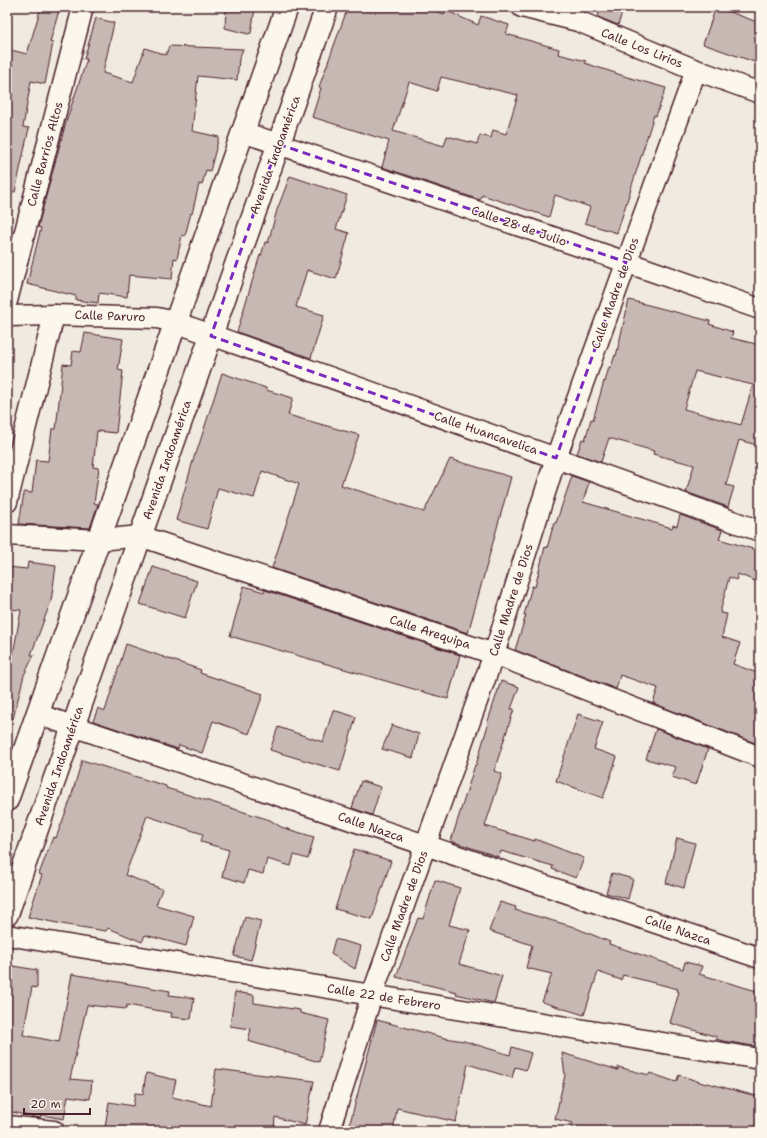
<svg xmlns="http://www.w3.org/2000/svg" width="767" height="1138" font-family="'Shantell Sans',sans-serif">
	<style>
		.building { fill: #c8b8b3; stroke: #4a1f2b; fill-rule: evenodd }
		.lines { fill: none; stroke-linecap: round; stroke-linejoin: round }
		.minor-casing { stroke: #4a1f2b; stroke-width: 23 }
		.tertiary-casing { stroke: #4a1f2b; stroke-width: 25 }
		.minor { stroke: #fbf7ec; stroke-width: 20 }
		.tertiary { stroke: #fbf7ec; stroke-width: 22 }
		.marked { fill: none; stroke: #7b2cbf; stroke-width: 3; stroke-dasharray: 8 5; stroke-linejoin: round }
		.labels { text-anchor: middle; stroke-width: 3; stroke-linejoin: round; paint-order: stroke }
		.street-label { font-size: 12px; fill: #4a1f2b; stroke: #fbf7ec }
	</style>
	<rect width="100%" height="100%" fill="#f0eae0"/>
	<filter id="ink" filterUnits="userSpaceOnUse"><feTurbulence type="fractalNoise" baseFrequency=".025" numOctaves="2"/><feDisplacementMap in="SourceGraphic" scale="8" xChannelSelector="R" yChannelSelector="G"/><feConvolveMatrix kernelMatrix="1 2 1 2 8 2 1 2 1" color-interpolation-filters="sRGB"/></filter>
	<g filter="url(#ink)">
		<g class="building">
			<path d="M41,7H60L50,42L53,43L45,84L31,81L23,127L29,128L15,192L7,191V49L27,54Z"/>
			<path d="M226,7L255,9L251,33L248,34L225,28Z"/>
			<path d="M348,7H422L444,14L445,10L478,25L481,16L509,25L506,34L559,49L558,54L586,61L585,63L627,77L666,88L656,116L654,115L617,233L585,223L590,207L555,195L549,217L482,195L480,200L382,167L389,141L312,117L321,88L319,87ZM441,77L518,95L506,134L493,130L491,138L480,135L477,144L447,136L444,146L393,131L409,82L437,91Z"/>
			<path d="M600,7H624L618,25L598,17Z"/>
			<path d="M716,7L760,23V64L703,44Z"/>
			<path d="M96,18L114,23L103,73L133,82L145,48L166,55L169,46L243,49L239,59L237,80L198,76L192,131L219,137L210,171L206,170L202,185L199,184L192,214L191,213L185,236L182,235L177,259L174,258L172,279L129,275L127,297L99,293L98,303L76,300V296L27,284L41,228L38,227L45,200L66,122L87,59H84Z"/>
			<path d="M290,176L347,195L336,229L349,233L336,279L307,270L296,307L324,315L311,358L237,332L260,255L261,256L265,242L268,243L277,210Z"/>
			<path d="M629,300L710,321L709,324L733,332L731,338L760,345V446L739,440L726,485L734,487L728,507L686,492L694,465L653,454L654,451L609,438L601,462L577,454L582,439L585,440L591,419L593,420L604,381L605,382L609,367H611L615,355L616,356ZM695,371L753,385L741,425L684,409Z"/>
			<path d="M85,333L123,339L118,370L123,371L116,433L97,431L93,467L99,468L94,503L98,504L90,528L19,524L24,492L32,493L36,460L48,461L52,429H56L63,364L71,365L73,351L81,352Z"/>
			<path d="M222,373L266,388V390L293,398L288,415L359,435L341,485L424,512L450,459L511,477L468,633L272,568L299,484L262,471L254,498L218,488L207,529L176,520L195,454H196Z"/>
			<path d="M572,476L589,482L583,502L672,528L673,525L677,526L680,515L722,530L719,539L760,551V583L738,574L736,580L729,577L720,613L727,614L722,637L740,643L733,664L760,674V745L653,703L658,688L620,675L616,689L515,650L526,615H524L532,586L535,587L545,547L547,548L554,523H556Z"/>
			<path d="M28,562L56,566L51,601L31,655H34L24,675L13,719L7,718V670L11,655H13L21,610L7,609V567L27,569Z"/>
			<path d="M153,567L197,581L185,618L140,604Z"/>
			<path d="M244,586L264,592L265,590L460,655L448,699L230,636Z"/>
			<path d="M126,644L201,670L200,673L263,694L249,734L213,721L202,753L179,745L178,749L93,721L98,708L105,711Z"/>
			<path d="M501,681L519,687L511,709H514L494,771L502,774L485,826L535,841V839L584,858L576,878L552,869L553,866L501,851L499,857L451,841L475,765H476L488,725L487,724Z"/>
			<path d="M333,710L356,717L340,771L270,750L278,727L323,742Z"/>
			<path d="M578,714L603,722L594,749L617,757L603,798L556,781Z"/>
			<path d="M392,725L419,734L413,758L382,749Z"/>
			<path d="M656,729L708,749L696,785L672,777L676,767L646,759Z"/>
			<path d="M82,760L166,786V788L270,820L281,827L314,837L308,859L294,855L291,866L267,859L263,874L248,870L244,883L222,876L229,850L201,842L203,834L147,816L125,875L162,889L156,905L194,916L186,946L145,935L142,942L108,928L106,931L67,925L28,917L42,875L39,874L53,837L56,838L70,801Z"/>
			<path d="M361,781L381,787L372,815L352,808Z"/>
			<path d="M677,838L695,843L684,888L666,883Z"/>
			<path d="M354,849L391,861L372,919L335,909Z"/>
			<path d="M612,873L633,879L628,899L606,893Z"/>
			<path d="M435,880L460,888L449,925L470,930L459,964L502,976L494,1003L456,994L457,992L396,977L418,918L423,919Z"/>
			<path d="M500,902L516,907L515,910L571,926L610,942L609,944L683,969L685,962L702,966L699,974L760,992V1047L723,1041L716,1039L717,1037L670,1023L679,992L677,991L678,989L623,975L621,980L598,972L584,1015L542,1002L552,974L526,968L532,945L489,931Z"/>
			<path d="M245,917L261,921L251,960L234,956Z"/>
			<path d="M335,939L361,946L355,969L331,954Z"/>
			<path d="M7,965L37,970V988L32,987L23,1035L59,1042L72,974L170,991L169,995L194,998L191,1019L171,1017L172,1013L127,1005L126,1009L87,1005L70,1079L92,1081L90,1099L68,1096L64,1119L41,1115L40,1118L7,1111Z"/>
			<path d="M235,992L254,995V1003L300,1010V1013L329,1020L319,1062L248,1041L251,1029L230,1026Z"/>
			<path d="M377,1020L445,1038L464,1041L510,1055L512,1047L531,1053L526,1070L515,1067L512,1078L468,1064L456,1122L397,1108L393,1131H366L349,1127Z"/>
			<path d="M562,1053L618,1070V1067L649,1075L650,1073L676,1082L679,1075L706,1084L707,1083L760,1097V1131H570L573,1123L555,1119L565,1075Z"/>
			<path d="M216,1069L314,1081L305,1125L275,1117L274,1131H127L105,1127L109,1102L133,1106L135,1093L143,1094L146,1073L176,1080L172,1097L211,1106Z"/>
		</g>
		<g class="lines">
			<g class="minor-casing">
				<g id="minor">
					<path d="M522,7L578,21L696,70L760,93"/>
					<path d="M243,132L626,262L760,309"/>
					<path d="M7,301L83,7"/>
					<path d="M7,316L54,315L157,318L175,322L760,531"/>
					<path d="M7,502L54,315"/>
					<path d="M7,535L99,540L140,536L494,654L760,757"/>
					<path d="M37,714L760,958"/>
					<path d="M7,935L760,1059"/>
					<path d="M7,1126L54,1131"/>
					<path d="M329,1131L372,995L494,654L556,458L696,70"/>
				</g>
			</g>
			<g class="tertiary-casing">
				<g id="tertiary">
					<path d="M7,800L287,7"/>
					<path d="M7,914L327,7"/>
				</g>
			</g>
			<use href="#minor" class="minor"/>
			<use href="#tertiary" class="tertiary"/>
		</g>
	</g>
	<path class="marked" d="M278,144L626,262L556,458L211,336Z"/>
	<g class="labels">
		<g class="street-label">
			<text transform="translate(642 48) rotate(22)" y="4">Calle Los Lirios</text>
			<text transform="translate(45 154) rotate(-75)" y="4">Calle Barrios Altos</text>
			<text transform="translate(275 155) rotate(-70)" y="4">Avenida Indoamérica</text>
			<text transform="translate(519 226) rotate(19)" y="4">Calle 28 de Julio</text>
			<text transform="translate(615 293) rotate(-70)" y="4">Calle Madre de Dios</text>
			<text transform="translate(110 316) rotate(2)" y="4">Calle Paruro</text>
			<text transform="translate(486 433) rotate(19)" y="4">Calle Huancavelica</text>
			<text transform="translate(167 460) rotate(-71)" y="4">Avenida Indoamérica</text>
			<text transform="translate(511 600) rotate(-72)" y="4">Calle Madre de Dios</text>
			<text transform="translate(430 632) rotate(18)" y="4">Calle Arequipa</text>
			<text transform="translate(59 766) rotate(-71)" y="4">Avenida Indoamérica</text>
			<text transform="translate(371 827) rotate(19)" y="4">Calle Nazca</text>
			<text transform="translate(404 906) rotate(-70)" y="4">Calle Madre de Dios</text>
			<text transform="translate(678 930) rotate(19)" y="4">Calle Nazca</text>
			<text transform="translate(384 997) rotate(9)" y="4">Calle 22 de Febrero</text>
		</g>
	</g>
	<rect width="767" height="1138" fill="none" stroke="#fbf7ec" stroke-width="24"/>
	<rect x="12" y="12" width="743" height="1114" fill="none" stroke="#4a1f2b" stroke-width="1.5" filter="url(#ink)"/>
	<path d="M24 1108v6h66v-6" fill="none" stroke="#4a1f2b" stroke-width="2"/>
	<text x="30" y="1108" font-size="12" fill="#4a1f2b" stroke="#fbf7ec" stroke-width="3" paint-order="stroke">20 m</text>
</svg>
